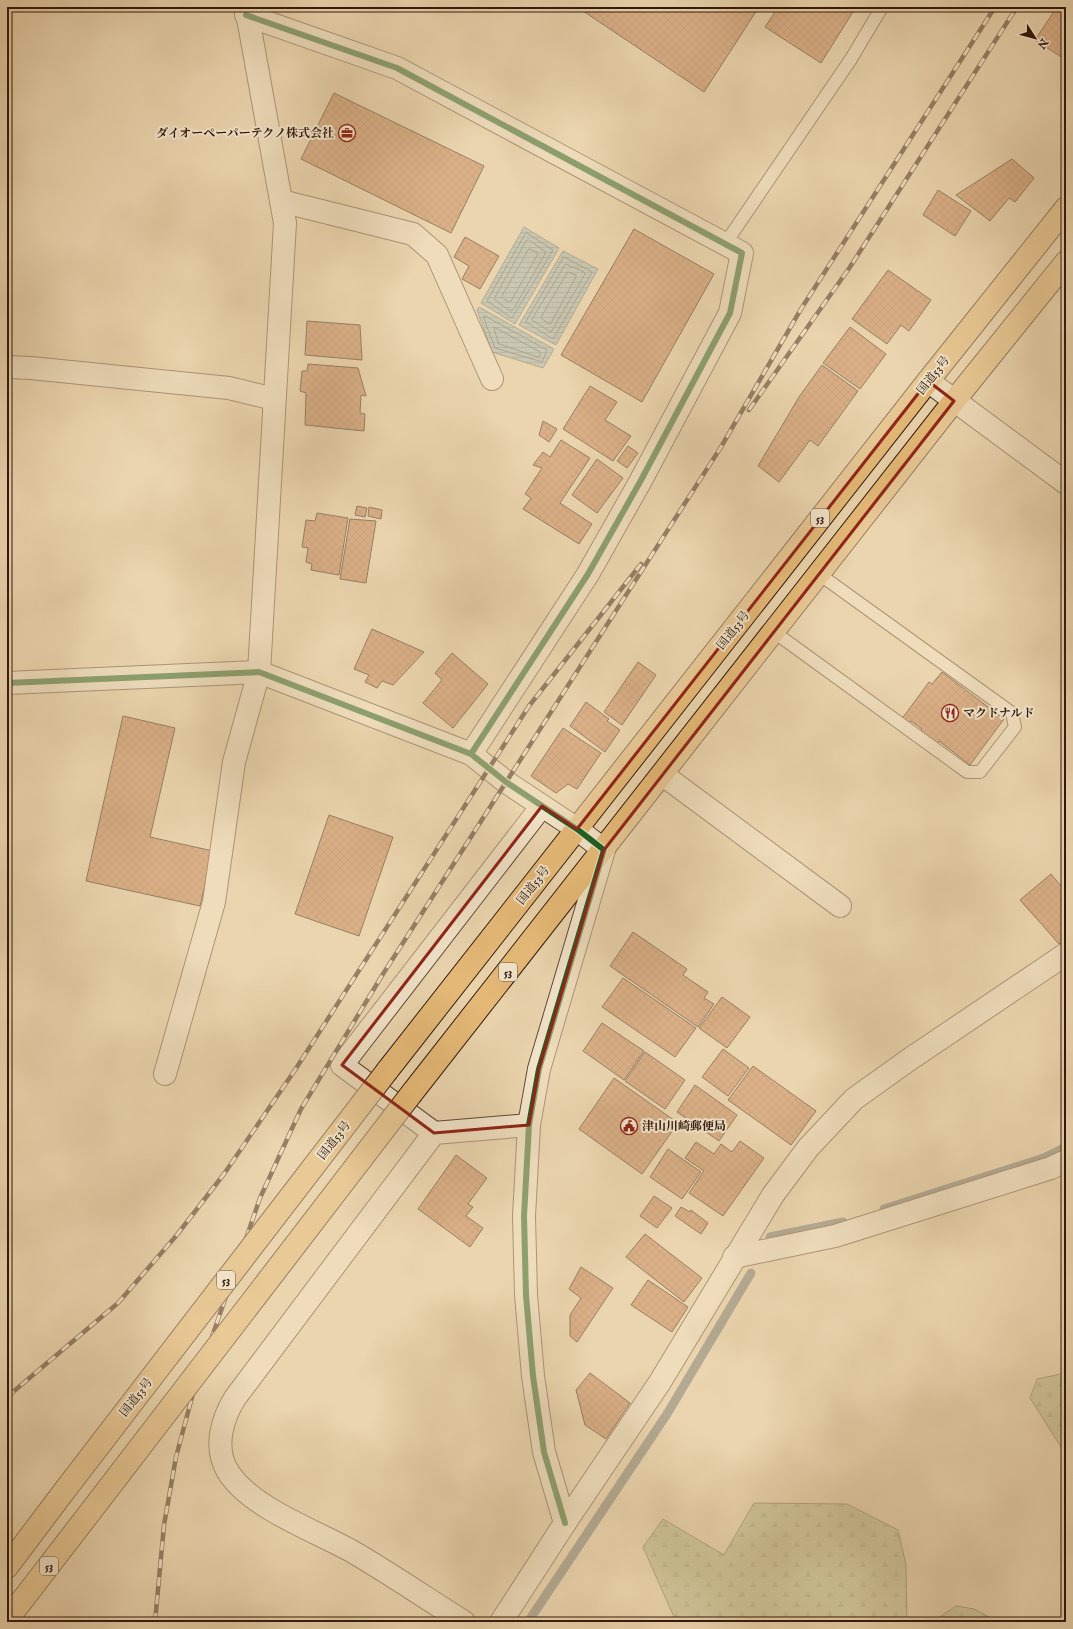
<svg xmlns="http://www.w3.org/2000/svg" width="1073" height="1629" font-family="'IM FELL English','Noto Serif JP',serif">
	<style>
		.forest { fill: url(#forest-firs); stroke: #746a4c }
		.water { fill: url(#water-rules); stroke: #727772 }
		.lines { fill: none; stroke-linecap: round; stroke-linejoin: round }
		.shore { stroke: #676761; stroke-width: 1 }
		.stream { stroke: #727772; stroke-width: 9 }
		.building { fill: url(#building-cross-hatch); stroke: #30180c }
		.service-casing { stroke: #5f4734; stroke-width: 14 }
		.minor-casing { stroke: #5f4734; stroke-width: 24 }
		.tertiary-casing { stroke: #5f4734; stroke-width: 24 }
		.trunk-casing { stroke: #30180c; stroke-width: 24 }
		.service { stroke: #f2e4ca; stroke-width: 12 }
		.minor { stroke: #f2e4ca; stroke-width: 22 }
		.tertiary { stroke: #f2e4ca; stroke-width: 22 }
		.trunk { stroke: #e6ba77; stroke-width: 22 }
		.rail-casing { stroke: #30180c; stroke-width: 4.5 }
		.rail { stroke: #f2e4ca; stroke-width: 3; stroke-dasharray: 9; stroke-linecap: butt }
		.trunk-bridge-casing { stroke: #30180c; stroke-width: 24; stroke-linecap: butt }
		.trunk-bridge { stroke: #e6ba77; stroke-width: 22 }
		.cycleway-casing { stroke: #f2e4ca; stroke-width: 8 }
		.cycleway { stroke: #1b5e20; stroke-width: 6 }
		.marked { fill: none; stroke: #8f2418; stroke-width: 3; stroke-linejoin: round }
		.labels { text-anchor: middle; stroke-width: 4; stroke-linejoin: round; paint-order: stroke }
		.shield { fill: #f2e4ca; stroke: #6a5545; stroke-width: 1 }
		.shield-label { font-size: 11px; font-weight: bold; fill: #30180c }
		.poi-label { font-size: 12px; font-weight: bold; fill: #30180c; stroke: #f2e4ca; text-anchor: start }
		.street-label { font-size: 12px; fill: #30180c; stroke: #f2e4ca }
	</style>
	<defs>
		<pattern id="forest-firs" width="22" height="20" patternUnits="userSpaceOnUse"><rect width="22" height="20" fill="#b7bd8b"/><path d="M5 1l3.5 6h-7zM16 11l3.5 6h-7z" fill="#9ea277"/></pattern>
		<pattern id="water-rules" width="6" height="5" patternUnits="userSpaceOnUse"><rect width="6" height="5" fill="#9eb6b6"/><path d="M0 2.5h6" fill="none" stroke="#819392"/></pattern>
		<pattern id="building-cross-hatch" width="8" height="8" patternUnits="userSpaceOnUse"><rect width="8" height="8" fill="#c88457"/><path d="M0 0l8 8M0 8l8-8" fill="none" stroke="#a36b46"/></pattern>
	</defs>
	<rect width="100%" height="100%" fill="#ebd5ae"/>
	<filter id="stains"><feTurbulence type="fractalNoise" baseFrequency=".005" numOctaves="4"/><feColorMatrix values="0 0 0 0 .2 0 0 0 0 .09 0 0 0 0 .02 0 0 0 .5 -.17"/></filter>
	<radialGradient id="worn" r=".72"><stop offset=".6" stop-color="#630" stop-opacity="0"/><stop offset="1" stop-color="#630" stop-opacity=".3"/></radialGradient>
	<g class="forest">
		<path d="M1066,1373V1455L1030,1398L1037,1379Z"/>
		<path d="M754,1503L847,1504L898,1530L906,1565L907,1620L911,1622H671L674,1617L643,1547L663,1519L724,1555Z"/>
		<path d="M956,1606L974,1609L999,1622H932Z"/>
	</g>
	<g class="water">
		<path d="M524,227L559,248L515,324L481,303Z"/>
		<path d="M563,251L598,269L556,345L519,325Z"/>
		<path d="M479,307L554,349L543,368L492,352L477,310Z"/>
	</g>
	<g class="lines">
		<g class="shore">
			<path d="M527,233L553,250L512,318L487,301L525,234Z"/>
			<path d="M529,240L546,252L513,310L510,311L494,299L526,241Z"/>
			<path d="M529,249L537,252L538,254L511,301L508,302L502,297Z"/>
			<path d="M564,257L592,272L553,339L526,322Z"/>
			<path d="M566,264L584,272L585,274L551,332L532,320Z"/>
			<path d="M568,272L576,275V277L551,323L549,324L541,318Z"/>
			<path d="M485,316L547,350L542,362L495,348L484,319Z"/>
			<path d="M494,327L540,352V356L538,357L499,344Z"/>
		</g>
		<g class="stream">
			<path d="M884,1209L1044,1158L1066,1147"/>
			<path d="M770,1237L843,1222"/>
			<path d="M528,1622L667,1414L751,1273"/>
		</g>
	</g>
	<g class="building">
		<path d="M577,7H759L704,92Z"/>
		<path d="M778,7H856L821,63L765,27Z"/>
		<path d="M1057,7H1066V60L1035,40Z"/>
		<path d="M334,93L484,166L451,233L301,159Z"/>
		<path d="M1012,159L1034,178L1015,202L1009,198L990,221L956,195Z"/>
		<path d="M938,190L971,211L955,236L923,215Z"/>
		<path d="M634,229L714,274L642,402L561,355Z"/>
		<path d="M465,237L499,256L480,289L462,279L469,266L454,257Z"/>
		<path d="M888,270L931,300L909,331L901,325L887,344L852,319Z"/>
		<path d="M307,321L360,325L362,360L305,355Z"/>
		<path d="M850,327L886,354L860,389L823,363Z"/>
		<path d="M308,364L358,368L366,396L361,395L360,413L365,414L364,431L305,425L306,393L300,391L302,371H307Z"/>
		<path d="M822,365L858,391L818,446L810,440L779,482L758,466L799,397Z"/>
		<path d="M590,386L617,402L605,420L631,436L613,461L563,429Z"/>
		<path d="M543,421L557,429L549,442L539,435Z"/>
		<path d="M561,440L590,458L560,503L592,524L579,544L523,509L531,498L525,494L542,468L533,465L543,452L550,457Z"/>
		<path d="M628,446L638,453L627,468L617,461Z"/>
		<path d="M597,459L623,478L597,513L572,495Z"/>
		<path d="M357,506L367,508L365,517L355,515Z"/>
		<path d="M369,507L382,510L381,519L368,516Z"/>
		<path d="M317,513L348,518L339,575L311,570L312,564L306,562L308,548L302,547L306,520L315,521Z"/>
		<path d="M350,519L376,521L366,583L340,579Z"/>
		<path d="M372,629L424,652L393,685L382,681L377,688L365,682L369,675L354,669Z"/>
		<path d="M452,653L488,684L453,728L423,703L442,680L435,673Z"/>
		<path d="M638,662L656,675L622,725L604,712Z"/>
		<path d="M942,672L1004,719L970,765L939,741L936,745L919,732L922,729L911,721L908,725L901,720L929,682L932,684Z"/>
		<path d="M586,702L609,719L607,721L620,730L605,752L570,726Z"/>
		<path d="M123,716L175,728L150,837L213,851L200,906L86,881Z"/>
		<path d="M563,728L601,753L577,789L568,784L556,793L531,776Z"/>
		<path d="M329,815L393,837L359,936L295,914Z"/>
		<path d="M1051,874L1066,892V938L1059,944L1020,900Z"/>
		<path d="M633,932L687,969L683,975L708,992L704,998L714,1004L698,1027L610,966Z"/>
		<path d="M623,978L696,1028L675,1057L602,1007Z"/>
		<path d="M722,997L750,1017L727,1048L699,1028Z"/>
		<path d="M602,1023L644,1051L624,1080L583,1051Z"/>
		<path d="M723,1049L749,1068L728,1096L702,1077Z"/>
		<path d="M645,1052L685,1080L665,1109L625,1081Z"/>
		<path d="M753,1066L816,1111L791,1145L728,1100Z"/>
		<path d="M614,1078L678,1123L642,1174L579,1129Z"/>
		<path d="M695,1085L737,1115L719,1141L677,1112Z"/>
		<path d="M740,1141L764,1158L723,1216L689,1193L704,1171L685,1158L696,1142L714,1154L721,1144L732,1152Z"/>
		<path d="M668,1149L701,1172L682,1199L650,1177Z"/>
		<path d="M456,1155L487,1178L468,1204L473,1207L466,1216L483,1228L470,1247L418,1209Z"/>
		<path d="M654,1196L672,1208L657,1228L640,1216Z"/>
		<path d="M681,1207L690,1212L691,1210L708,1223L701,1234L675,1216Z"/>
		<path d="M645,1234L702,1278L684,1302L626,1257Z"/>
		<path d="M581,1267L613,1288L577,1342L570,1336V1315L581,1298L569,1289Z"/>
		<path d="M648,1280L688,1307L672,1332L631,1305Z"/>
		<path d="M590,1373L630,1403L606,1439L585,1425L576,1390Z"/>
	</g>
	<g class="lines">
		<g class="service-casing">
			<g id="service">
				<path d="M725,244L851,59L882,7"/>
				<path d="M774,632L967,772H980L1015,727L1012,713L819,574"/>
			</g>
		</g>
		<g class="minor-casing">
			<g id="minor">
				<path d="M246,15L397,68L742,253L730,313L640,482L588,574L471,754"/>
				<path d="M281,201L413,234L437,255L492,379"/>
				<path d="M7,367L31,368L229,388L274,399"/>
				<path d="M928,381L1066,483"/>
				<path d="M7,683L259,672L471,754L506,782L577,829"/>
				<path d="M663,775L840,906"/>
				<path d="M165,1074L214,902L234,762L259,672L285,223L246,7"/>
				<path d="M434,1133L342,1065L542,806"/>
				<path d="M734,1257L835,1236L1051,1168L1066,1161"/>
				<path d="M464,1622C427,1599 391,1574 353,1552C316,1531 248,1507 227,1470C214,1447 222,1419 235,1398L434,1133L529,1125"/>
				<path d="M501,1622L565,1523L660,1382L773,1195L808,1148L854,1099L910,1059L1066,954"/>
			</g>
		</g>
		<g class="tertiary-casing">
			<path id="tertiary" d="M565,1523L544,1452L533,1376L526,1295L524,1216L529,1125L539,1069L604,850L577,829"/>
		</g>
		<g class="trunk-casing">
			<g id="trunk">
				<path d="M387,1071L928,381L1066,208"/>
				<path d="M412,1093L954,401L1066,262"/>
				<path d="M7,1567L65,1490"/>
				<path d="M7,1620L91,1511"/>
			</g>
		</g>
		<use href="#service" class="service"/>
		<use href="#minor" class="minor"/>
		<use href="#tertiary" class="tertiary"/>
		<use href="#trunk" class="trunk"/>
		<g class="rail-casing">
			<g id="rail">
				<path d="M749,410L850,267L1017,7"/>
				<path d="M7,1397L118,1303L176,1236L224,1174L295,1070L529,706L641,564"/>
				<path d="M155,1622L164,1525L176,1457L195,1386L260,1198L301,1109L383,974L721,447L801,309L995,7"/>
			</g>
		</g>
		<use href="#rail" class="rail"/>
		<g class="trunk-bridge-casing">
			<g id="trunk-bridge">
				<path d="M65,1490L387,1071"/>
				<path d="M91,1511L412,1093"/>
			</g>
		</g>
		<use href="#trunk-bridge" class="trunk-bridge"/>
		<g class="cycleway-casing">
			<g id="cycleway">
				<path d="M246,15L397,68L742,253L730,313L640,482L588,574L471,754"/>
				<path d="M7,683L259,672L471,754L506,782L577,829L604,850L539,1069L529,1125L524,1216L526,1295L533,1376L544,1452L565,1523"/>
			</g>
		</g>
		<use href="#cycleway" class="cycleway"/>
	</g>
	<path d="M0 0H1073V1629H0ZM928,381L954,401L604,850L539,1069L529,1125L434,1133L342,1065L542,806L577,829Z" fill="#ebd5ae" fill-opacity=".55" fill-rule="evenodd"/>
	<path class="marked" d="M928,381L954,401L604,850L539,1069L529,1125L434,1133L342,1065L542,806L577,829Z"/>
	<defs>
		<g id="office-ring" transform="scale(0.9)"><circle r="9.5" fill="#f2e4ca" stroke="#8f2418" stroke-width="1.5"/><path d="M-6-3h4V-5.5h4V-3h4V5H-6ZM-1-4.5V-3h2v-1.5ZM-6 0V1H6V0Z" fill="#8f2418"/></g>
		<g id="restaurant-ring" transform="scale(0.9)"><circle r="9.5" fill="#f2e4ca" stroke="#8f2418" stroke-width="1.5"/><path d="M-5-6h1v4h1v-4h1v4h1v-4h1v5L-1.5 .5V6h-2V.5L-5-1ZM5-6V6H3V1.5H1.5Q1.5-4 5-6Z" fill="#8f2418"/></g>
		<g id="civic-ring" transform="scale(0.9)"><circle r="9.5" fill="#f2e4ca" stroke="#8f2418" stroke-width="1.5"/><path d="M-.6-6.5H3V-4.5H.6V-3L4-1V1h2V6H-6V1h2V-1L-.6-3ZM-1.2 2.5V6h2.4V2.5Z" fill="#8f2418"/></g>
	</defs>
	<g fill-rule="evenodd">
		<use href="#office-ring" x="347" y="133"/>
		<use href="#restaurant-ring" x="950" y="713"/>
		<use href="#civic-ring" x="629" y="1126"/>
	</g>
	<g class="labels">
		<g class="shield">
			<rect x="811" y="509" width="18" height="18" rx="3"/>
			<rect x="499" y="963" width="18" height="18" rx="3"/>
			<rect x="217" y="1271" width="18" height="18" rx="3"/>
			<rect x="40" y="1557" width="18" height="18" rx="3"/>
		</g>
		<g class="shield-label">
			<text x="820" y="522">53</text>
			<text x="508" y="976">53</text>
			<text x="226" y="1284">53</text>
			<text x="49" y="1570">53</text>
		</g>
		<g class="poi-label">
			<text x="334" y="137" text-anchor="end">ダイオーペーパーテクノ株式会社</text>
			<text x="963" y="717">マクドナルド</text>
			<text x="642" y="1130">津山川崎郵便局</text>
		</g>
		<g class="street-label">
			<text transform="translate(933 375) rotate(-52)" y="4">国道53号</text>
			<text transform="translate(733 630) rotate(-52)" y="4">国道53号</text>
			<text transform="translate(533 885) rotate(-52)" y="4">国道53号</text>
			<text transform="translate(334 1140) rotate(-52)" y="4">国道53号</text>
			<text transform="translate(136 1397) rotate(-52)" y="4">国道53号</text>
		</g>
	</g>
	<rect width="1073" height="1629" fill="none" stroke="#ebd5ae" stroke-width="24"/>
	<rect x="8" y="8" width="1057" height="1613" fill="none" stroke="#30180c" stroke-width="2"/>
	<rect x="12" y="12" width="1049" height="1605" fill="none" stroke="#30180c"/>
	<g transform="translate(1035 38) rotate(126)" stroke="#f2e4ca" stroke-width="3" paint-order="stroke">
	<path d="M0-3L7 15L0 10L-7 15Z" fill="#30180c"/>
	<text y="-6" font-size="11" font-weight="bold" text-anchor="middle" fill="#30180c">N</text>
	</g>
	<rect width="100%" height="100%" filter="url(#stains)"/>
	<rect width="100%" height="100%" fill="url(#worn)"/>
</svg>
